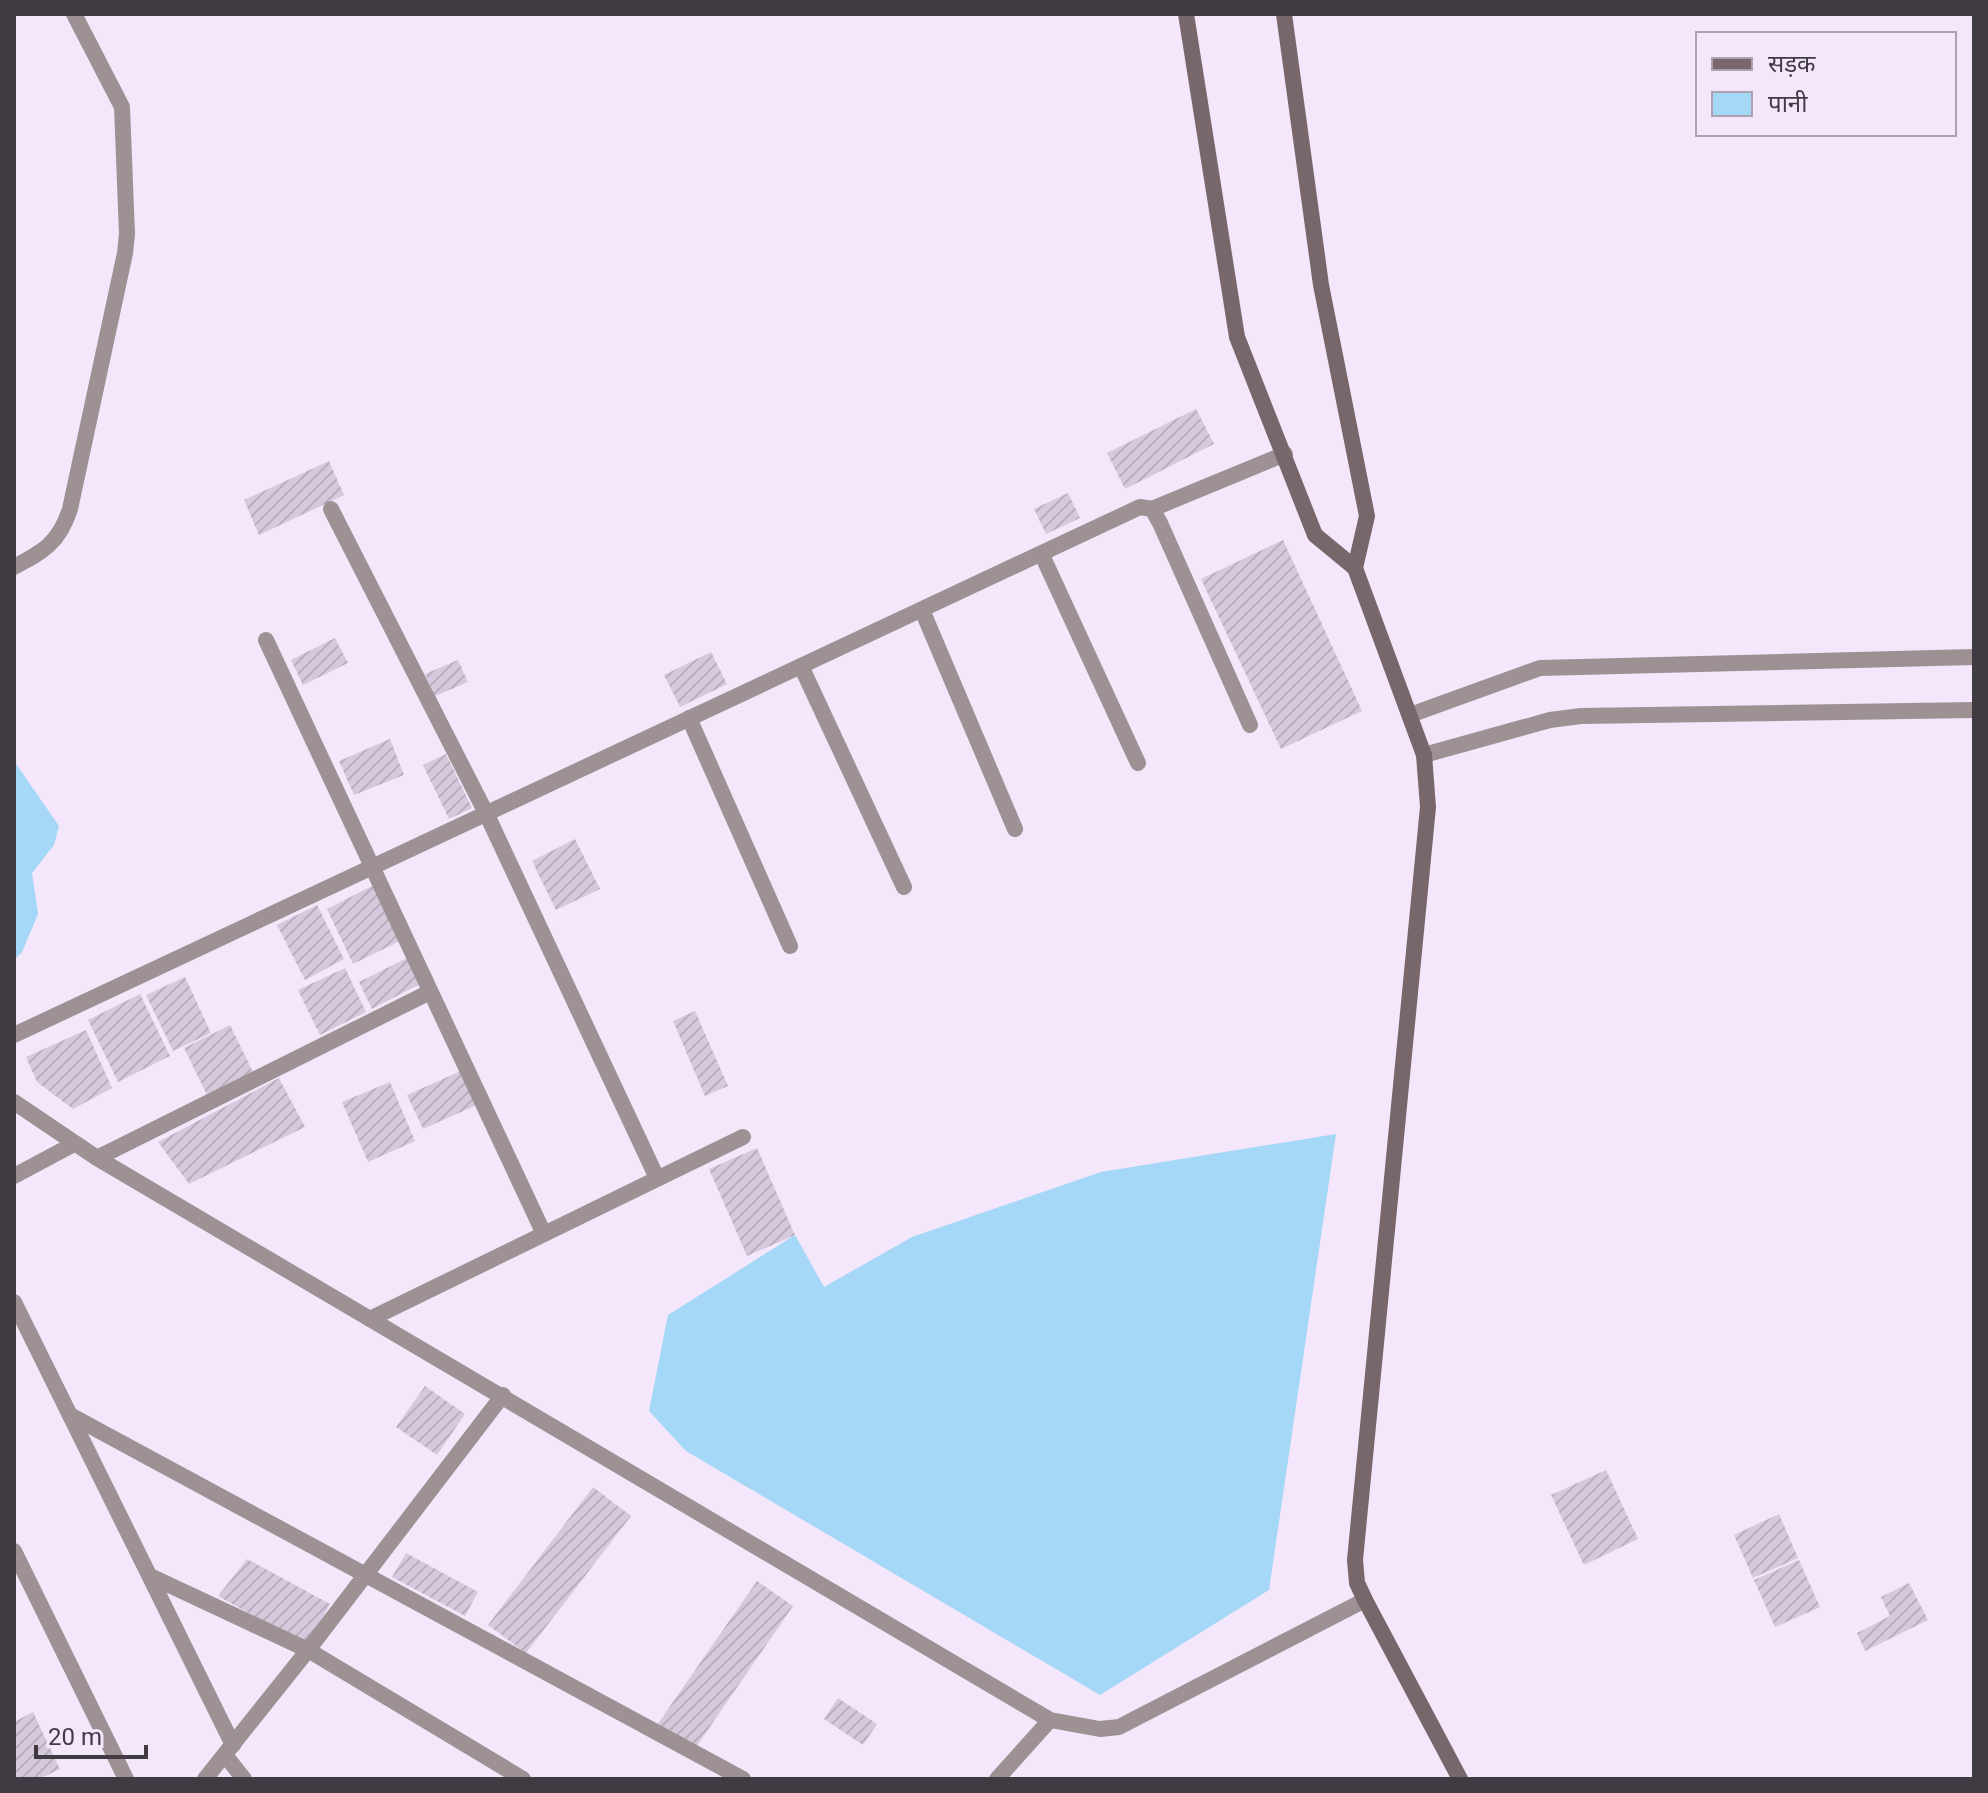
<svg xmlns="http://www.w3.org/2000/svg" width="1988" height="1793" font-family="Roboto,'Noto Sans Devanagari',sans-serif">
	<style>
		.water { fill: #a5d7f6 }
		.building { fill: url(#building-hatch) }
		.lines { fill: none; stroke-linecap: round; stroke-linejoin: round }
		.street { stroke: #9d9194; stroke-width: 16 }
		.secondary { stroke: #77666a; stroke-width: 16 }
	</style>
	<defs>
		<pattern id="building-hatch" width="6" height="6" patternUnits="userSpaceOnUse" patternTransform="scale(2)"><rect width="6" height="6" fill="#d6c9dd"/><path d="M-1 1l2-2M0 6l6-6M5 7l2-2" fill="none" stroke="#b9adbf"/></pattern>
	</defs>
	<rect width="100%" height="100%" fill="#f4e7fc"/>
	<g class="water">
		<path d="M14,761L59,826L54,845L32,873L38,914L22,952L14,960Z"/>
		<path d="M1336,1134L1269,1590L1100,1695L686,1451L649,1411L668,1315L795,1235L824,1287L912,1237L1101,1172Z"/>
	</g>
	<g class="building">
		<path d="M1196,409L1214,444L1125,489L1107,453Z"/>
		<path d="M329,461L344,495L259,535L244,500Z"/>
		<path d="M1068,493L1080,518L1046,534L1034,509Z"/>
		<path d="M1283,540L1362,711L1281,749L1201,579Z"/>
		<path d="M335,638L348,663L303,685L291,660Z"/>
		<path d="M711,652L727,684L680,707L664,675Z"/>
		<path d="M458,660L468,682L435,696L425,674Z"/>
		<path d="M390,739L404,775L354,795L339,761Z"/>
		<path d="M446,754L472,808L449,819L423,765Z"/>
		<path d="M575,839L600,889L556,910L532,861Z"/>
		<path d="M374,885L402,940L353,964L327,909Z"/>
		<path d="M317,905L344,959L305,980L277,925Z"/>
		<path d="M409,957L422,983L372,1009L359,982Z"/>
		<path d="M345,968L366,1012L320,1035L298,990Z"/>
		<path d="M185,977L211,1033L173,1051L146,995Z"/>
		<path d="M140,994L170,1056L118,1082L88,1020Z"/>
		<path d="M695,1011L728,1086L705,1096L673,1021Z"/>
		<path d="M230,1025L253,1072L207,1095L184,1048Z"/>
		<path d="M86,1030L112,1088L73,1109L37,1082L26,1057Z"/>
		<path d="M463,1070L479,1104L423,1129L407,1095Z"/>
		<path d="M279,1078L305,1127L189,1184L158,1142Z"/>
		<path d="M390,1082L415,1141L368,1162L342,1102Z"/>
		<path d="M757,1148L795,1235L747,1256L709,1169Z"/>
		<path d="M425,1386L465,1414L437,1455L396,1427Z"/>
		<path d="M1606,1470L1638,1539L1584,1565L1551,1495Z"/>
		<path d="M593,1487L631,1516L526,1653L488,1625Z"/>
		<path d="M1779,1514L1798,1558L1753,1578L1734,1535Z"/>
		<path d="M406,1553L478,1592L465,1616L392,1577Z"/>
		<path d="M247,1559L330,1604L307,1645L218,1596Z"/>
		<path d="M1799,1560L1820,1607L1775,1627L1754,1580Z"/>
		<path d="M757,1581L793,1606L694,1750L657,1725Z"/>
		<path d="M1909,1583L1928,1620L1865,1651L1857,1633L1890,1616L1881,1597Z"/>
		<path d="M838,1698L877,1724L863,1745L824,1719Z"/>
		<path d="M33,1712L60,1769L39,1779H16L14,1722Z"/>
	</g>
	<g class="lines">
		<g class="street">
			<path d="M331,509L487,815L657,1178"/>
			<path d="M1152,509L1285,454"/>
			<path d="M1042,555L1138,763"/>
			<path d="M14,567C44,551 59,543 70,509L125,253L127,234L122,107L74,14"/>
			<path d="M922,610L1015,829"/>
			<path d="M266,640L544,1234"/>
			<path d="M801,666L904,887"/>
			<path d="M1410,715L1540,668L1974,657"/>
			<path d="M689,718L790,946"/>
			<path d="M1424,755L1550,720L1581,716L1974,710"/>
			<path d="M14,1035L1140,507L1152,509L1160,523L1250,725"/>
			<path d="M14,1102L97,1158L1050,1720L1100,1729L1119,1727L1365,1600"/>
			<path d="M97,1158L430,992"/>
			<path d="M14,1176L74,1144"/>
			<path d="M14,1302L233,1745"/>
			<path d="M370,1319L743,1137"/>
			<path d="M70,1415L743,1779"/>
			<path d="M14,1551L126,1779"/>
			<path d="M150,1576L308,1650L523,1779"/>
			<path d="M225,1755L244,1779"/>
			<path d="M205,1779L308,1650L503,1395"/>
			<path d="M997,1779L1050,1720"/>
		</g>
		<g class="secondary">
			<path d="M1186,14L1237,337L1315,535L1355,568L1424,755L1428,807L1355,1560L1357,1583L1365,1600L1460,1779"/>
			<path d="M1284,14L1321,285L1367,516L1355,568"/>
		</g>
	</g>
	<rect width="1988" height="1793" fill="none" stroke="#403a43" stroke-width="32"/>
	<rect x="1696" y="32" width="260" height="104" fill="#f4e7fc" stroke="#aca2b2" stroke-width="2"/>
	<rect x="1712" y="58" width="40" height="12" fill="#77666a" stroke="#aca2b2" stroke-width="2"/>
	<text x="1768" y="72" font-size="24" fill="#403a43">सड़क</text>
	<rect x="1712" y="92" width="40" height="24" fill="#a5d7f6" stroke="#aca2b2" stroke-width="2"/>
	<text x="1768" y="112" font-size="24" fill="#403a43">पानी</text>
	<path d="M36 1745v12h110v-12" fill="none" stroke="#403a43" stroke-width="4"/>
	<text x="48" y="1745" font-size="24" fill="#403a43" stroke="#f4e7fc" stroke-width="6" paint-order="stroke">20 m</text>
</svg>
